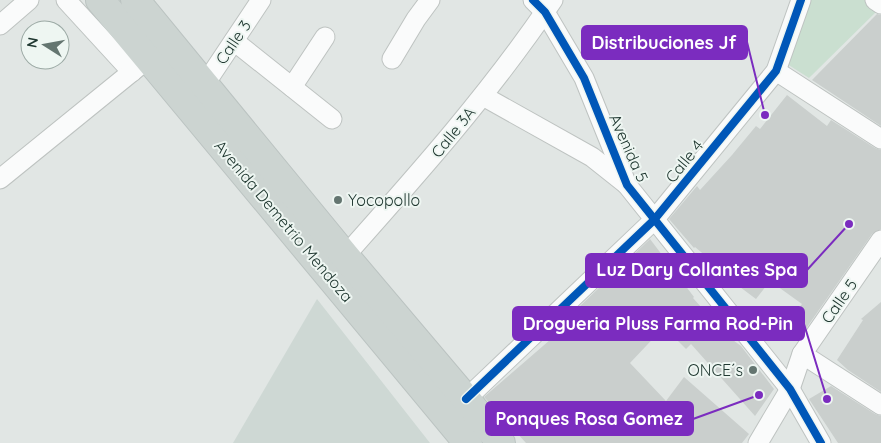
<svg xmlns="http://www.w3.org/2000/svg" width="881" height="443" font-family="Quicksand,sans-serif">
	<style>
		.built { fill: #ced8d4 }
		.green { fill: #cadfd0 }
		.building { fill: #cacfcd }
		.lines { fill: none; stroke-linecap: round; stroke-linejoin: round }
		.street-casing { stroke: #bec3c1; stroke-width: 21 }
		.primary-casing { stroke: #bbc3c1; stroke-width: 30 }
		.street { stroke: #fafbfb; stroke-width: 19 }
		.primary { stroke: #ccd4d1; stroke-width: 28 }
		.cycleway-casing { stroke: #eef6f2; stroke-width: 11 }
		.cycleway { stroke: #0057b8; stroke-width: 8 }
		.poi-dot { fill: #647570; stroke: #eef6f2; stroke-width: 2 }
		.labels { text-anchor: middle; stroke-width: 4; stroke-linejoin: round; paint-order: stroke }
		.street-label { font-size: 16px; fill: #203831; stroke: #eef6f2 }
		.poi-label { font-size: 16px; fill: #203831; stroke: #eef6f2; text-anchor: start }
		.leader { fill: none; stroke: #7b2cbf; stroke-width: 2 }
		.callout-dot { fill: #7b2cbf; stroke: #eef6f2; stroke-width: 2 }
		.callout { fill: #7b2cbf; stroke: #7b2cbf; stroke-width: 2 }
		.callout-label { font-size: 18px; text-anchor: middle; font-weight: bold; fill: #fff }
	</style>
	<rect width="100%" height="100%" fill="#e1e6e4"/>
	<path class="built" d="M317,299L430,443H233Z"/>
	<path class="green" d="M808,0H865L879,9L809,78L784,62Z"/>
	<g class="building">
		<path d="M877,14L881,15V126L812,80Z"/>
		<path d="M787,95L827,126L831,120L875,148L881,150V229L872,234L798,340L784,329L802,304L770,281L756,299L736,284L738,283L695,247L694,248L669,219L697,186L700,190L732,155L756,126L760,129Z"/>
		<path d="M650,239L694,297L693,298L726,335L741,346L774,389L755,416L691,344L686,349L664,327L630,363L666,401L684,377L749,434L742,443H526L484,397L558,333L555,330Z"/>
		<path d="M881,302V392L848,370L837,360L863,320L861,319Z"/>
		<path d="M831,386L875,414L881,416V443H838L809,399Z"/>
	</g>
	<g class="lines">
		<g class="street-casing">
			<g id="street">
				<path d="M66,0L132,72"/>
				<path d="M533,0L545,12L584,78L627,185L790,389L821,443"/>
				<path d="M875,0L881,4"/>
				<path d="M0,25L29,0"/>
				<path d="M234,41L332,119"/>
				<path d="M392,59L416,19L430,0"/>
				<path d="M776,71L881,139"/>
				<path d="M205,84L261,0"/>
				<path d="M292,87L325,37"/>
				<path d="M483,96L592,157L626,184"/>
				<path d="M0,179L149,58"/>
				<path d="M345,256C418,174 491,92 553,0"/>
				<path d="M802,354L881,405"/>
				<path d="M466,399L654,220L776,71L801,0"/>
				<path d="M758,443L790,389L802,354L881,240"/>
			</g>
		</g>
		<g class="primary-casing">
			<g id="primary">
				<path d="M100,0L468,443"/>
				<path d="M135,0L345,256L466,399L501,443"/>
			</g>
		</g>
		<use href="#street" class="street"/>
		<use href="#primary" class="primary"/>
		<g class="cycleway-casing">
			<g id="cycleway">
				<path d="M533,0L545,12L584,78L627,185L790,389L821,443"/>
				<path d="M466,399L654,220L776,71L801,0"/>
			</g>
		</g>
		<use href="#cycleway" class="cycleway"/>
	</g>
	<g class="poi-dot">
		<circle cx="338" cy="200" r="5"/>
		<circle cx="753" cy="370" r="5"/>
	</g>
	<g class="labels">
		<g class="street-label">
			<text transform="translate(233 42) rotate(-56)" y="6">Calle 3</text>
			<text transform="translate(453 132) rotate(-51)" y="6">Calle 3A</text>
			<text transform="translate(629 148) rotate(66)" y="6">Avenida 5</text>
			<text transform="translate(684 161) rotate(-51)" y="6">Calle 4</text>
			<text transform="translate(284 221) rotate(50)" y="6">Avenida Demetrio Mendoza</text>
			<text transform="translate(839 301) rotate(-55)" y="6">Calle 5</text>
		</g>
		<g class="poi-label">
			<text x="348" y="206">Yocopollo</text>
			<text x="743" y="376" text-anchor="end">ONCE´s</text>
		</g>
	</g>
	<path class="leader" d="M765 115L747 42M849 224L807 270M827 399L804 324M759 395L693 419"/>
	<g class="callout-dot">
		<circle cx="765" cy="115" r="5"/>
		<circle cx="849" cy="224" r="5"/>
		<circle cx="827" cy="399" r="5"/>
		<circle cx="759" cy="395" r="5"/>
	</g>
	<g class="callout">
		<rect x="582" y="26" width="165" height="33" rx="5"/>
		<rect x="586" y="254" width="221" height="33" rx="5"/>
		<rect x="513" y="307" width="291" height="33" rx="5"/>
		<rect x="486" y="402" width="207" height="33" rx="5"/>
	</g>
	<g class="callout-label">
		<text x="664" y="49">Distribuciones Jf</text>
		<text x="697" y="276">Luz Dary Collantes Spa</text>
		<text x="658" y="330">Drogueria Pluss Farma Rod-Pin</text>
		<text x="589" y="425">Ponques Rosa Gomez</text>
	</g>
	<g transform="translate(45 45) rotate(281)"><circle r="24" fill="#eef6f2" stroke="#9caaa5"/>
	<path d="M0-4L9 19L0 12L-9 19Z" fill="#647570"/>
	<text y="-8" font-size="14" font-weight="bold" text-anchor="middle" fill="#203831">N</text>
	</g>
</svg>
